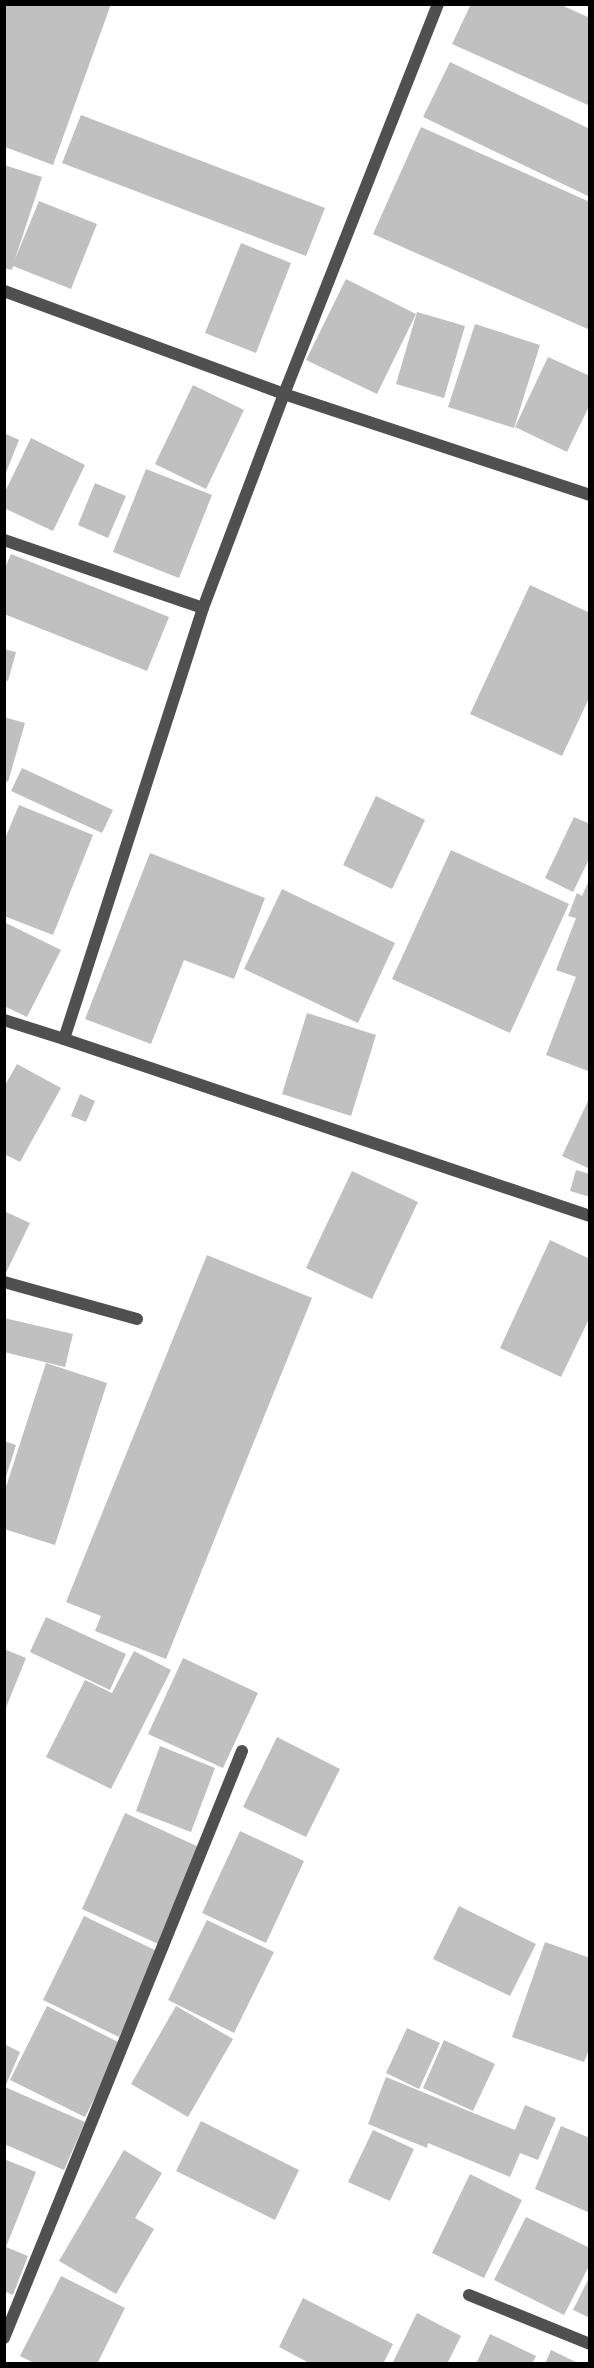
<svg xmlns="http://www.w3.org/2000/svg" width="594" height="2368" font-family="'Work Sans',sans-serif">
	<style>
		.building { fill: #c0c0c0 }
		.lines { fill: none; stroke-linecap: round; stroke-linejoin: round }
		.street { stroke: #505050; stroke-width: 12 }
	</style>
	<rect width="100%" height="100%" fill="#fff"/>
	<g class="building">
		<path d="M5,4H111L53,165L5,147Z"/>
		<path d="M471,4H559L590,18V106L452,44Z"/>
		<path d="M450,62L590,129V197L423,117Z"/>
		<path d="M81,115L325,208L306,256L62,163Z"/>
		<path d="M421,127L590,202V330L373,234Z"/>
		<path d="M4,165L42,177L15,259L39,201L97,224L71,289L13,266L12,270L4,268Z"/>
		<path d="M241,243L291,263L256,353L205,333Z"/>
		<path d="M346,279L416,314L377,394L306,360Z"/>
		<path d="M417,312L465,326L444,398L396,384Z"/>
		<path d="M475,324L540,345L514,428L448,407Z"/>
		<path d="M548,357L590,376V404L567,452L515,427Z"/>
		<path d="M193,385L244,410L206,489L155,464Z"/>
		<path d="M4,433L19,440L5,475H4Z"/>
		<path d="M31,438L85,465L53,531L4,508V494Z"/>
		<path d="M146,469L212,495L179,578L113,552Z"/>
		<path d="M95,483L126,496L108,538L78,525Z"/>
		<path d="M11,554L169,617L147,671L4,614V570Z"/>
		<path d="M530,585L590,613V696L562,756L470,714Z"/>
		<path d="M4,649L16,652L8,681L4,680Z"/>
		<path d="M4,717L25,723L8,782L4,780Z"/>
		<path d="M22,768L113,810L102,833L11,791Z"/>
		<path d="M376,796L425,820L392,889L343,865Z"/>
		<path d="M19,805L93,835L53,935L4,916V841Z"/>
		<path d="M574,817L590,824V857L573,892L545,878Z"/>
		<path d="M451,850L569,904L510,1033L392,979Z"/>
		<path d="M150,853L265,898L234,979L184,960L151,1044L85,1019Z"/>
		<path d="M590,878V1066L588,1071L546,1055L576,977L556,970L576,918L568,916L577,893L582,896Z"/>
		<path d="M282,889L395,943L358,1023L244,969Z"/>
		<path d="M4,922L61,950L27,1017L4,1006Z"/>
		<path d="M307,1013L376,1035L351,1116L282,1094Z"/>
		<path d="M17,1064L61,1088L20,1162L4,1154V1087Z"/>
		<path d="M80,1094L95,1101L86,1122L71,1116Z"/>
		<path d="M590,1097V1169L562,1156Z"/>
		<path d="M576,1170L590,1174V1197L570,1191Z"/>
		<path d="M352,1171L418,1202L372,1299L306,1268Z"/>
		<path d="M4,1211L30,1223L4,1277Z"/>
		<path d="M550,1240L590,1259V1317L561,1377L500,1348Z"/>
		<path d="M207,1255L312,1298L166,1659L95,1631L101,1616L66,1602Z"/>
		<path d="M4,1318L73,1334L65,1367L4,1352Z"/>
		<path d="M46,1363L107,1383L55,1545L4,1529V1493Z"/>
		<path d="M4,1441L16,1445L5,1480H4Z"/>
		<path d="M46,1617L126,1654L110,1690L30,1652Z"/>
		<path d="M4,1649L26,1658L5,1710H4Z"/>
		<path d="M134,1651L171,1670L111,1789L46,1757L85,1680L112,1693Z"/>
		<path d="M183,1658L258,1693L223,1768L148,1734Z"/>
		<path d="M277,1737L340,1769L306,1837L243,1807Z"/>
		<path d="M160,1746L215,1768L191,1832L136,1811Z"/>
		<path d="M125,1813L201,1848L158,1944L82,1909Z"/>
		<path d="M240,1831L304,1861L266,1943L202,1913Z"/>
		<path d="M459,1906L536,1944L510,1996L433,1959Z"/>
		<path d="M84,1916L159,1952L119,2037L43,2000Z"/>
		<path d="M207,1920L274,1952L234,2033L168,2000Z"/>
		<path d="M545,1942L590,1958V2047L584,2062L512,2037Z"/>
		<path d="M47,2006L122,2044L85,2117L10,2080Z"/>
		<path d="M176,2006L233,2039L188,2117L131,2084Z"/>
		<path d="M407,2028L440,2043L419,2089L386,2073Z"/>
		<path d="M444,2040L495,2064L473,2111L423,2088Z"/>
		<path d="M4,2044L20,2052L5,2087L85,2122L64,2170L4,2144Z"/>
		<path d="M386,2077L515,2130L525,2105L556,2118L538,2160L520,2153L510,2177L428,2143L427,2148L368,2124Z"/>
		<path d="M201,2121L299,2170L275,2220L176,2171Z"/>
		<path d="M561,2126L590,2138V2213L535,2189Z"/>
		<path d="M373,2130L414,2149L390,2201L348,2182Z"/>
		<path d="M124,2150L162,2173L135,2218L154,2229L116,2294L59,2261Z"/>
		<path d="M4,2159L36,2172L6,2247L28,2256L13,2295L4,2291Z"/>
		<path d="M470,2174L522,2200L484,2278L432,2253Z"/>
		<path d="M526,2217L590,2248V2264L564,2315L494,2280Z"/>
		<path d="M61,2276L125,2308L97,2364H36L20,2356Z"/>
		<path d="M590,2276V2318L573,2310Z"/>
		<path d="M303,2298L393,2344L383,2364H311L279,2347Z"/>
		<path d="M417,2313L461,2336L447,2364H392Z"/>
		<path d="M490,2334L536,2356L532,2364H476Z"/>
		<path d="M551,2350L580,2364H545Z"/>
	</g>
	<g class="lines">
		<g class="street">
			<path d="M438,4L284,394L203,608L64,1039L590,1216"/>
			<path d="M4,291L284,394L590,495"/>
			<path d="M4,540L203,608"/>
			<path d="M4,1020L64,1039"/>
			<path d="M4,1282L137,1319"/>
			<path d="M469,2295L590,2344"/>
			<path d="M4,2338L242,1751"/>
		</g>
	</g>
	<rect width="594" height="2368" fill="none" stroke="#000000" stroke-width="12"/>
</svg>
